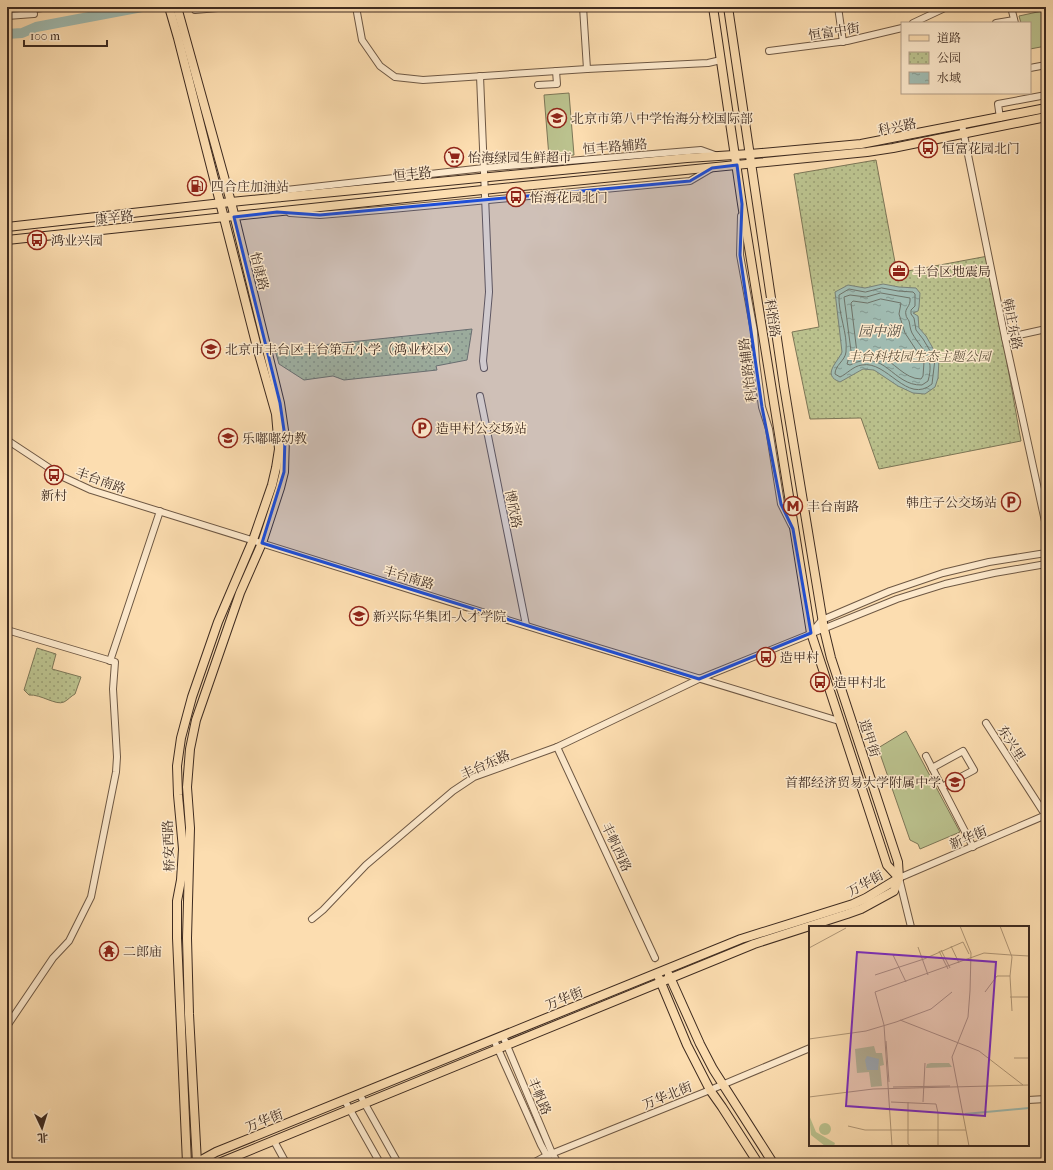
<svg xmlns="http://www.w3.org/2000/svg" width="1053" height="1170" font-family="'IM FELL French Canon','Noto Serif SC',serif">
	<style>
		.park { fill: url(#park-dots); stroke: #7c7657 }
		.pitch { fill: #bbc28e; stroke: #7c7657 }
		.water { fill: url(#water-ripples); stroke: #798177 }
		.lines { fill: none; stroke-linecap: round; stroke-linejoin: round }
		.shore { stroke: #6f7368; stroke-width: 1 }
		.river { stroke: #a0bbb1; stroke-width: 10 }
		.minor-casing { stroke: #6e5844; stroke-width: 8 }
		.major-casing { stroke: #3e2b20; stroke-width: 10 }
		.minor { stroke: #fde9cc; stroke-width: 6 }
		.major { stroke: #fcddb0; stroke-width: 8 }
		.marked { fill: #1d4ed8; fill-opacity: 0.2; stroke: #1d4ed8; stroke-width: 3; stroke-linejoin: round }
		.labels { text-anchor: middle; stroke-width: 3; stroke-linejoin: round; paint-order: stroke }
		.street-label { font-size: 13px; fill: #3e2b20; stroke: #fde9cc }
		.poi-label { font-size: 13px; fill: #3e2b20; stroke: #fde9cc; text-anchor: start }
		.park-label { font-size: 13px; font-style: italic; fill: #5d513c; stroke: #fde9cc }
		.water-label { font-size: 14px; font-style: italic; fill: #564f44; stroke: #fde9cc }
		.inset-river { fill: none; stroke: #a0bbb1; stroke-width: 2 }
		.inset-road { fill: none; stroke: #b09676; stroke-width: 1 }
		.view { fill: #7b2cbf; fill-opacity: 0.15; stroke: #7b2cbf; stroke-width: 2 }
		.inset-edge { fill: none; stroke: #3e2b20; stroke-width: 2 }
	</style>
	<defs>
		<pattern id="park-dots" width="8" height="8" patternUnits="userSpaceOnUse"><rect width="8" height="8" fill="#bbc28e"/><path d="M2 2h.1M6 6h.1" fill="none" stroke="#999e74" stroke-width="1.8" stroke-linecap="round"/></pattern>
		<pattern id="water-ripples" width="26" height="14" patternUnits="userSpaceOnUse"><rect width="26" height="14" fill="#a0bbb1"/><path d="M2 4q2-2 4 0t4 0M15 11q2-2 4 0t4 0" fill="none" stroke="#849890"/></pattern>
	</defs>
	<rect width="100%" height="100%" fill="#fcddb0"/>
	<filter id="stains"><feTurbulence type="fractalNoise" baseFrequency=".005" numOctaves="4"/><feColorMatrix values="0 0 0 0 .2 0 0 0 0 .09 0 0 0 0 .02 0 0 0 .5 -.17"/></filter>
	<radialGradient id="worn" r=".72"><stop offset=".6" stop-color="#630" stop-opacity="0"/><stop offset="1" stop-color="#630" stop-opacity=".3"/></radialGradient>
	<g class="park">
		<path d="M876,160L897,273L988,256L1021,441L879,469L861,418L810,419L792,332L819,327L794,174Z"/>
		<path d="M472,329L467,360L436,366L437,370L344,380L333,376L304,380L279,364L275,350Z"/>
		<path d="M37,648L56,654L52,669L81,677L75,694C71,696 68,700 64,702C56,706 41,694 29,695L24,690Z"/>
	</g>
	<g class="pitch">
		<path d="M1042,11L1046,29V46L1030,49V23H1021L1019,16Z"/>
		<path d="M569,93L574,155L549,157L544,95Z"/>
		<path d="M906,731L960,832L920,849L918,844L910,840L878,748Z"/>
	</g>
	<path class="water" d="M883,284L899,287L916,288L920,293L919,307L918,311L913,313L918,316L919,328L926,336L939,359L938,378L935,387L925,394L913,393L898,386L874,370L863,369L840,382C821,375 838,362 842,352L835,292L848,285L865,288Z"/>
	<g class="lines">
		<g class="shore">
			<path d="M882,288L898,291L913,292L915,294V306L911,310V314L914,318L916,330L923,339L935,359L932,384C907,405 887,360 862,365C853,366 847,374 840,377L835,374C835,365 845,361 846,352C848,333 838,314 839,295L849,289L865,292Z"/>
			<path d="M881,293L910,298C911,307 904,308 906,315C906,317 908,319 909,321C910,325 910,329 912,333C923,352 935,356 928,381L922,385C892,386 885,347 850,365L847,364L851,351L844,297L850,295L866,297Z"/>
			<path d="M881,299L901,303L899,314L905,333L924,362L923,376L921,379C904,379 894,361 879,356C872,353 864,355 857,353L851,303L853,301L867,303Z"/>
		</g>
		<path class="river" d="M7,34L22,33L36,27L142,7"/>
		<g class="minor-casing">
			<g id="minor">
				<path d="M33,7V9L52,7"/>
				<path d="M356,7L362,40L380,66L395,77L423,80L587,69L708,63L721,60"/>
				<path d="M583,7L587,69"/>
				<path d="M838,7L843,42"/>
				<path d="M1011,7L1015,23"/>
				<path d="M195,10L229,7"/>
				<path d="M7,16L34,14L33,9"/>
				<path d="M913,23L947,7"/>
				<path d="M996,23L1014,20"/>
				<path d="M769,51L847,41L902,28"/>
				<path d="M1030,68L1046,65"/>
				<path d="M480,76L489,292L483,361L484,368"/>
				<path d="M538,85L557,84L556,71"/>
				<path d="M1000,118L998,104L1046,95"/>
				<path d="M962,125L1005,338L1046,526"/>
				<path d="M280,198L286,190L484,168L701,150L715,155"/>
				<path d="M290,213L320,215L392,209L690,181L712,168"/>
				<path d="M741,216L740,255L754,331L756,362L762,407L769,429L781,504L792,526"/>
				<path d="M1005,338L1046,329"/>
				<path d="M480,396L526,625"/>
				<path d="M7,440L63,477L91,490L543,631L839,721"/>
				<path d="M7,630L115,662L113,689L117,757L116,772L91,897L69,941L53,958L7,1026"/>
				<path d="M812,632L822,620L890,591L943,573L989,562L1046,553"/>
				<path d="M110,661L160,511"/>
				<path d="M986,723L1046,816"/>
				<path d="M557,747L655,958"/>
				<path d="M926,756L973,847"/>
				<path d="M932,768L963,751L974,770L942,787"/>
				<path d="M312,919L323,910L366,865L453,791L474,777L557,747L699,679L897,599L945,584L994,573L1046,564"/>
				<path d="M911,927L899,878L1046,815"/>
				<path d="M503,1036L552,1153L558,1163"/>
				<path d="M494,1040L541,1145L551,1163"/>
				<path d="M360,1095L398,1163"/>
				<path d="M1028,1100L1046,1099"/>
				<path d="M345,1101L380,1163"/>
				<path d="M274,1141L286,1163"/>
				<path d="M533,1163L546,1156L710,1090L810,1048"/>
			</g>
		</g>
		<g class="major-casing">
			<g id="major">
				<path d="M169,7L178,38L257,347L276,414L279,449L276,468L272,485L253,540L218,622L192,697L181,738L177,766L178,795L183,849L181,880L177,901V938L187,1163"/>
				<path d="M177,7L231,202L280,403L285,437L284,472L280,488L262,543L240,593L196,720L190,749L187,787L190,828L187,938L189,1014L197,1163"/>
				<path d="M713,7L742,204L811,633L887,865L899,878"/>
				<path d="M7,227L231,202L687,158L750,154L861,144L1046,108"/>
				<path d="M7,240L473,191L867,152L893,148L1046,117"/>
				<path d="M669,975L700,1044L713,1069L773,1163"/>
				<path d="M659,978L687,1045L710,1090L722,1107L758,1163"/>
				<path d="M196,1163L216,1152L741,939L853,904L866,898L899,878"/>
				<path d="M219,1163L754,944L847,914L861,909L894,891L899,878L898,862L831,658L824,629L784,386L728,7"/>
			</g>
		</g>
		<use href="#minor" class="minor"/>
		<use href="#major" class="major"/>
	</g>
	<path class="marked" d="M737,165L742,204L740,255L762,407L781,504L793,529L811,633L699,679L262,543L284,472L285,437L280,403L234,217L277,212L320,215L690,181L712,168Z"/>
	<defs>
		<g id="school-ring" transform="scale(1)"><circle r="9.5" fill="#fde9cc" stroke="#8f2418" stroke-width="1.5"/><path d="M0-5L7-2L0 1L-7-2ZM-4 1L0 2.5L4 1V4Q0 6-4 4Z" fill="#8f2418"/></g>
		<g id="bus-ring" transform="scale(1)"><circle r="9.5" fill="#fde9cc" stroke="#8f2418" stroke-width="1.5"/><path d="M-5-6H5V4H4V6H2V4H-2V6H-4V4H-5ZM-3.5-4V0h7V-4ZM-3.5 1.2v1.5H-2V1.2ZM2 1.2v1.5H3.5V1.2Z" fill="#8f2418"/></g>
		<g id="supermarket-ring" transform="scale(1)"><circle r="9.5" fill="#fde9cc" stroke="#8f2418" stroke-width="1.5"/><path d="M-6-5.5h2.5l.6 2H6L4.5 2H-2.5L-4.4-4H-6ZM-1.5 3.2a1.3 1.3 0 1 0 .1 0ZM3 3.2a1.3 1.3 0 1 0 .1 0Z" fill="#8f2418"/></g>
		<g id="fuel-ring" transform="scale(1)"><circle r="9.5" fill="#fde9cc" stroke="#8f2418" stroke-width="1.5"/><path d="M-5.5-6h7V0h2V4h1.3V-2.5L3-4.5l.8-.8L6-3V5H2.5V1h-1V6h-7ZM-4.2-4.7v3.2H.2V-4.7Z" fill="#8f2418"/></g>
		<g id="office-ring" transform="scale(1)"><circle r="9.5" fill="#fde9cc" stroke="#8f2418" stroke-width="1.5"/><path d="M-6-3h4V-5.5h4V-3h4V5H-6ZM-1-4.5V-3h2v-1.5ZM-6 0V1H6V0Z" fill="#8f2418"/></g>
		<g id="parking-ring" transform="scale(1)"><circle r="9.5" fill="#fde9cc" stroke="#8f2418" stroke-width="1.5"/><path d="M-3.5-5.5H1a3.5 3.5 0 0 1 0 7H-1V5.5H-3.5ZM-1-3.4V-.6H.8a1.4 1.4 0 0 0 0-2.8Z" fill="#8f2418"/></g>
		<g id="metro-ring" transform="scale(1)"><circle r="9.5" fill="#fde9cc" stroke="#8f2418" stroke-width="1.5"/><path d="M-5.5 5V-5H-3L0 0L3-5H5.5V5H3V-.5L0 4L-3-.5V5Z" fill="#8f2418"/></g>
		<g id="university-ring" transform="scale(1)"><circle r="9.5" fill="#fde9cc" stroke="#8f2418" stroke-width="1.5"/><path d="M0-5L7-2L0 1L-7-2ZM-4 1L0 2.5L4 1V4Q0 6-4 4Z" fill="#8f2418"/></g>
		<g id="temple-ring" transform="scale(1)"><circle r="9.5" fill="#fde9cc" stroke="#8f2418" stroke-width="1.5"/><path d="M0-6L5-2H3V0L6.5 2.5H4V6H1.5V3h-3V6H-4V2.5H-6.5L-3 0V-2H-5Z" fill="#8f2418"/></g>
	</defs>
	<g fill-rule="evenodd">
		<use href="#school-ring" x="557" y="118"/>
		<use href="#bus-ring" x="928" y="148"/>
		<use href="#supermarket-ring" x="454" y="157"/>
		<use href="#fuel-ring" x="197" y="186"/>
		<use href="#bus-ring" x="516" y="197"/>
		<use href="#bus-ring" x="37" y="240"/>
		<use href="#office-ring" x="899" y="271"/>
		<use href="#school-ring" x="211" y="349"/>
		<use href="#parking-ring" x="422" y="428"/>
		<use href="#school-ring" x="228" y="438"/>
		<use href="#bus-ring" x="54" y="475"/>
		<use href="#parking-ring" x="1011" y="502"/>
		<use href="#metro-ring" x="793" y="506"/>
		<use href="#university-ring" x="359" y="616"/>
		<use href="#bus-ring" x="766" y="657"/>
		<use href="#bus-ring" x="820" y="682"/>
		<use href="#school-ring" x="955" y="782"/>
		<use href="#temple-ring" x="109" y="951"/>
	</g>
	<g class="labels">
		<g class="street-label">
			<text transform="translate(834 31) rotate(-9)" y="5">恒富中街</text>
			<text transform="translate(897 126) rotate(-11)" y="5">科兴路</text>
			<text transform="translate(615 146) rotate(-5)" y="5">恒丰路辅路</text>
			<text transform="translate(412 173) rotate(-6)" y="5">恒丰路</text>
			<text transform="translate(114 217) rotate(-6)" y="5">康辛路</text>
			<text transform="translate(260 271) rotate(76)" y="5">怡康路</text>
			<text transform="translate(773 318) rotate(81)" y="5">科怡路</text>
			<text transform="translate(1013 324) rotate(78)" y="5">韩庄东路</text>
			<text transform="translate(747 370) rotate(-97)" y="5">科怡路辅路</text>
			<text transform="translate(101 480) rotate(20)" y="5">丰台南路</text>
			<text transform="translate(514 509) rotate(79)" y="5">博欣路</text>
			<text transform="translate(409 577) rotate(17)" y="5">丰台南路</text>
			<text transform="translate(870 738) rotate(72)" y="5">造甲街</text>
			<text transform="translate(1012 743) rotate(57)" y="5">东兴里</text>
			<text transform="translate(485 764) rotate(-24)" y="5">丰台东路</text>
			<text transform="translate(968 837) rotate(-23)" y="5">新华街</text>
			<text transform="translate(168 846) rotate(-92)" y="5">桥安西路</text>
			<text transform="translate(617 847) rotate(65)" y="5">丰帆西路</text>
			<text transform="translate(865 883) rotate(-29)" y="5">万华街</text>
			<text transform="translate(564 998) rotate(-22)" y="5">万华街</text>
			<text transform="translate(667 1095) rotate(-22)" y="5">万华北街</text>
			<text transform="translate(540 1096) rotate(67)" y="5">丰帆路</text>
			<text transform="translate(264 1120) rotate(-22)" y="5">万华街</text>
		</g>
		<g class="poi-label">
			<text x="571" y="123">北京市第八中学怡海分校国际部</text>
			<text x="942" y="153">恒富花园北门</text>
			<text x="468" y="162">怡海绿园生鲜超市</text>
			<text x="211" y="191">四合庄加油站</text>
			<text x="530" y="202">怡海花园北门</text>
			<text x="51" y="245">鸿业兴园</text>
			<text x="913" y="276">丰台区地震局</text>
			<text x="225" y="354">北京市丰台区丰台第五小学（鸿业校区）</text>
			<text x="436" y="433">造甲村公交场站</text>
			<text x="242" y="443">乐嘟嘟幼教</text>
			<text x="54" y="500" text-anchor="middle">新村</text>
			<text x="997" y="507" text-anchor="end">韩庄子公交场站</text>
			<text x="807" y="511">丰台南路</text>
			<text x="373" y="621">新兴际华集团-人才学院</text>
			<text x="780" y="662">造甲村</text>
			<text x="834" y="687">造甲村北</text>
			<text x="941" y="787" text-anchor="end">首都经济贸易大学附属中学</text>
			<text x="123" y="956">二郎庙</text>
		</g>
		<g class="park-label">
			<text x="919" y="361">丰台科技园生态主题公园</text>
		</g>
		<g class="water-label">
			<text x="879" y="336">园中湖</text>
		</g>
	</g>
	<g transform="translate(809 926)">
		<rect width="220" height="220" fill="#fcddb0"/>
		<path d="M65,120L67,127H73L75,139L71,140L73,160L62,161L60,146L48,147L46,123ZM122,137H140L143,141L117,142L118,138ZM0,189L7,206L26,217L25,220H16L2,209ZM10 203a6 6 0 1 1 12 0a6 6 0 1 1-12 0Z" fill="#bbc28e"/>
		<path d="M58,130L70,133L69,144H58L56,134Z" fill="#a0bbb1"/>
		<path class="inset-river" d="M156,188L220,182"/>
		<path class="inset-road" d="M151,0L162,27L161,65L159,91L143,131L160,220M142,20L150,37M109,21L119,49M0,22L37,2M132,24L141,42M130,25L139,43M86,29H84L97,56M202,29L220,30M66,49L115,33L154,16L160,28M201,50L203,85M66,66L75,99L83,220M66,66L175,27L202,29M176,66L188,50H201L203,31L191,0M201,71H220M91,94L170,125L214,159M0,113L57,105L87,96L122,83L143,66M77,115L80,156M205,132H220M84,161L141,160M0,171L64,163L220,159M82,176L127,178L129,187V220M99,176V218L102,220M114,176L116,137M39,200L56,204H157"/>
		<path class="view" d="M48,26L187,36L176,190L37,180Z"/>
		<rect width="220" height="220" class="inset-edge"/>
	</g>
	<rect width="1053" height="1170" fill="none" stroke="#fcddb0" stroke-width="24"/>
	<rect x="8" y="8" width="1037" height="1154" fill="none" stroke="#3e2b20" stroke-width="2"/>
	<rect x="12" y="12" width="1029" height="1146" fill="none" stroke="#3e2b20"/>
	<rect x="901" y="22" width="130" height="72" fill="#fde9cc" stroke="#b19d87"/>
	<rect x="909" y="35" width="20" height="6" fill="#fcddb0" stroke="#b19d87"/>
	<text x="937" y="42" font-size="12" fill="#3e2b20">道路</text>
	<rect x="909" y="52" width="20" height="12" fill="url(#park-dots)" stroke="#b19d87"/>
	<text x="937" y="62" font-size="12" fill="#3e2b20">公园</text>
	<rect x="909" y="72" width="20" height="12" fill="url(#water-ripples)" stroke="#b19d87"/>
	<text x="937" y="82" font-size="12" fill="#3e2b20">水域</text>
	<g transform="translate(42 1128) rotate(176)" stroke="#fde9cc" stroke-width="3" paint-order="stroke">
	<path d="M0-3L7 15L0 10L-7 15Z" fill="#3e2b20"/>
	<text y="-6" font-size="11" font-weight="bold" text-anchor="middle" fill="#3e2b20">北</text>
	</g>
	<path d="M24 40v6h83v-6" fill="none" stroke="#3e2b20" stroke-width="2"/>
	<text x="30" y="40" font-size="12" fill="#3e2b20" stroke="#fde9cc" stroke-width="3" paint-order="stroke">100 m</text>
	<rect width="100%" height="100%" filter="url(#stains)"/>
	<rect width="100%" height="100%" fill="url(#worn)"/>
</svg>
